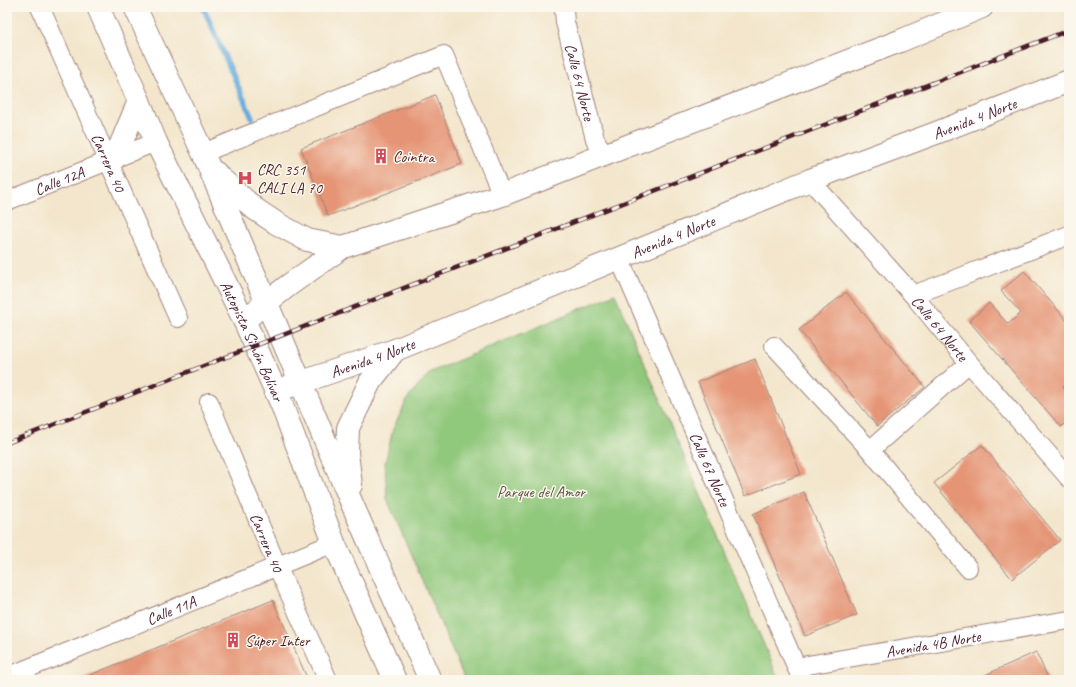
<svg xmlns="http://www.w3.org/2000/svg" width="1076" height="687" font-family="Caveat,sans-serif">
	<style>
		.green { fill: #90c87b; stroke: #6d7453 }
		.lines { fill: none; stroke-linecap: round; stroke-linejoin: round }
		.stream { stroke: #66acdd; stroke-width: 5.5 }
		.building { fill: #e59576 }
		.minor-casing { stroke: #9e827c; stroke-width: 20 }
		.major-casing { stroke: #9e827c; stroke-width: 24 }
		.minor { stroke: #fff; stroke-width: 18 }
		.major { stroke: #fff; stroke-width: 22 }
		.rail-casing { stroke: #4a1f2b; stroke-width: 4.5 }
		.rail { stroke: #fbf7ec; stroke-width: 3; stroke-dasharray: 9; stroke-linecap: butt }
		.labels { text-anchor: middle; stroke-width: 3; stroke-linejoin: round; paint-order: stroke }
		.street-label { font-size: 16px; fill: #4a1f2b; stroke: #fbf7ec }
		.poi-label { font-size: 16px; fill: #4a1f2b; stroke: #fbf7ec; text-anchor: start }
		.park-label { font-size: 16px; fill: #5f5243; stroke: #fbf7ec }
	</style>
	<rect width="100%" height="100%" fill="#fbf7ec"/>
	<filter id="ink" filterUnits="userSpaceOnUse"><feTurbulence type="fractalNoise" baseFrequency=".025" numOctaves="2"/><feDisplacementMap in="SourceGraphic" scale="8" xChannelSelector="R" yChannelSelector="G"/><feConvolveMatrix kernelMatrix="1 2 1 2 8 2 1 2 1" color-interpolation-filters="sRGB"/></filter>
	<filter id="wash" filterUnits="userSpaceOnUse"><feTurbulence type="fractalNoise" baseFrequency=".012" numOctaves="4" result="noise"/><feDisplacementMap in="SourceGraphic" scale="16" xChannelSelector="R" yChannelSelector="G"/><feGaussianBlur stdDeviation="0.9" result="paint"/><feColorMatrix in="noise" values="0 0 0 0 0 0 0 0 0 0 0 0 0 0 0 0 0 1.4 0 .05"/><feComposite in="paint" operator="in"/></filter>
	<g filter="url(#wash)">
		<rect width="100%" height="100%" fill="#f3e6cc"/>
		<path class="green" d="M615,294L779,680H465L387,499L385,463L393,429L408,398L431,372Z"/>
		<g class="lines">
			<path class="stream" d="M203,7L252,118"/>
		</g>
		<g id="blocks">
			<g class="building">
				<path d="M435,95L462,164L328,216L301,148Z"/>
				<path d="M1024,271L1069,323V382L1063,387L1069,394V419L1061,427L969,321L989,303L1008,324L1021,313L1001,291Z"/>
				<path d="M846,292L925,387L877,426L799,330Z"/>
				<path d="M755,359L801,474L745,496L698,382Z"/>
				<path d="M982,445L1060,540L1012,579L934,483Z"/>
				<path d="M804,492L857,615L805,636L753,514Z"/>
				<path d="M273,600L308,680H78Z"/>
				<path d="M1036,652L1049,680H985L983,676Z"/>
			</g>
		</g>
	</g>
	<g filter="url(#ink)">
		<use href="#blocks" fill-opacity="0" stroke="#9e827c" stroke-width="1"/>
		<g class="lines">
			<g class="minor-casing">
				<g id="minor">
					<path id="s1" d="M40,7L178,318"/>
					<path id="s2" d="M565,7L564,10L565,22L595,139L604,155"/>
					<path d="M203,153L444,55L502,195"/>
					<path id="s3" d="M810,180L913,295L969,363L1069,478"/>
					<path id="s4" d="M7,201L156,142"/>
					<path id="s5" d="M619,258L802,680"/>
					<path d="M913,295L961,277L1069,235"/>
					<path d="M774,346L870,450L969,363"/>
					<path id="s6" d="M209,402L277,566L328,680"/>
					<path d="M870,450L968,568"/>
					<path id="s7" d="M796,667L1069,620"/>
					<path id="s8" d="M7,677L334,543"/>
				</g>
			</g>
			<g class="major-casing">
				<g id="major">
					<path id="s9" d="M98,7L139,101L156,142L244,320L281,403L334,543L395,680"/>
					<path d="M135,7L203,153L353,506L430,680"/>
					<path d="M115,158L139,101"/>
					<path d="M216,173L219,177L255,209L276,223L307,240L343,247"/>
					<path d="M244,320L289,285L343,247L502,195L604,155L900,41L982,7"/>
					<path id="s10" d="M276,391L395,350L810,180L936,133L1069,81"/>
					<path d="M351,485L347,453L348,428L370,382L395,350"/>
				</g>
			</g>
			<use href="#minor" class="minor"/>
			<use href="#major" class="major"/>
			<g class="rail-casing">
				<path id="rail" d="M7,443L239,352L1069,30"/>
			</g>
			<use href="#rail" class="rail"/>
		</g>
	</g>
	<defs>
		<g id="building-bare" transform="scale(1.2)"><path d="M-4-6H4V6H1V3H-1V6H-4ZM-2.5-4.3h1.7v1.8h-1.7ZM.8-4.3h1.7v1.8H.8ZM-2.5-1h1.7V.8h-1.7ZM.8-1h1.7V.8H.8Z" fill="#d1495b" stroke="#fbf7ec" stroke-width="2.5" paint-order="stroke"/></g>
		<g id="hospital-bare" transform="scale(1.2)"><path d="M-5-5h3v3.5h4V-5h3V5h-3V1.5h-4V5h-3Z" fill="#d1495b" stroke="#fbf7ec" stroke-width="2.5" paint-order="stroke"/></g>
	</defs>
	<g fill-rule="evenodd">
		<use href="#building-bare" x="381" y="156"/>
		<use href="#hospital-bare" x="245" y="178"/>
		<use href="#building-bare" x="233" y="640"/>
	</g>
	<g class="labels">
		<g class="street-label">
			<text dy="6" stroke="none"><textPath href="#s2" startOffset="77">Calle 64 Norte</textPath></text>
			<text dy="6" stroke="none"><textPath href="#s10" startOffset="750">Avenida 4 Norte</textPath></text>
			<text dy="6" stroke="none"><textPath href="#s1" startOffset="170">Carrera 40</textPath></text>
			<text dy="6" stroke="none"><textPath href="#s4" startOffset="56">Calle 12A</textPath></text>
			<text dy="6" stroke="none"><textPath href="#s10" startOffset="426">Avenida 4 Norte</textPath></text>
			<text dy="6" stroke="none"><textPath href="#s3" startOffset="197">Calle 64 Norte</textPath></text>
			<text dy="6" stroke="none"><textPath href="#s9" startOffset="368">Autopista Simón Bolívar</textPath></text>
			<text dy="6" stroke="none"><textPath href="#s10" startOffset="102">Avenida 4 Norte</textPath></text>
			<text dy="6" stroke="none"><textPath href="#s5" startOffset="230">Calle 67 Norte</textPath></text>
			<text dy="6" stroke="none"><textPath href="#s6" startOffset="152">Carrera 40</textPath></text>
			<text dy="6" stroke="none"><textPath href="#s8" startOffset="177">Calle 11A</textPath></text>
			<text dy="6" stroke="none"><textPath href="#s7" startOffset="139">Avenida 4B Norte</textPath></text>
		</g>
		<g class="poi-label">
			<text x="393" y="162">Cointra</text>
			<text x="257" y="175">CRC 351<tspan x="257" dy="18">CALI LA 70</tspan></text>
			<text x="245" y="646">Súper Inter</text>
		</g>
		<g class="park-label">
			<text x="541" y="497">Parque del Amor</text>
		</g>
	</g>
	<rect width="1076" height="687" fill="none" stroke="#fbf7ec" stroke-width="24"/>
</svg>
